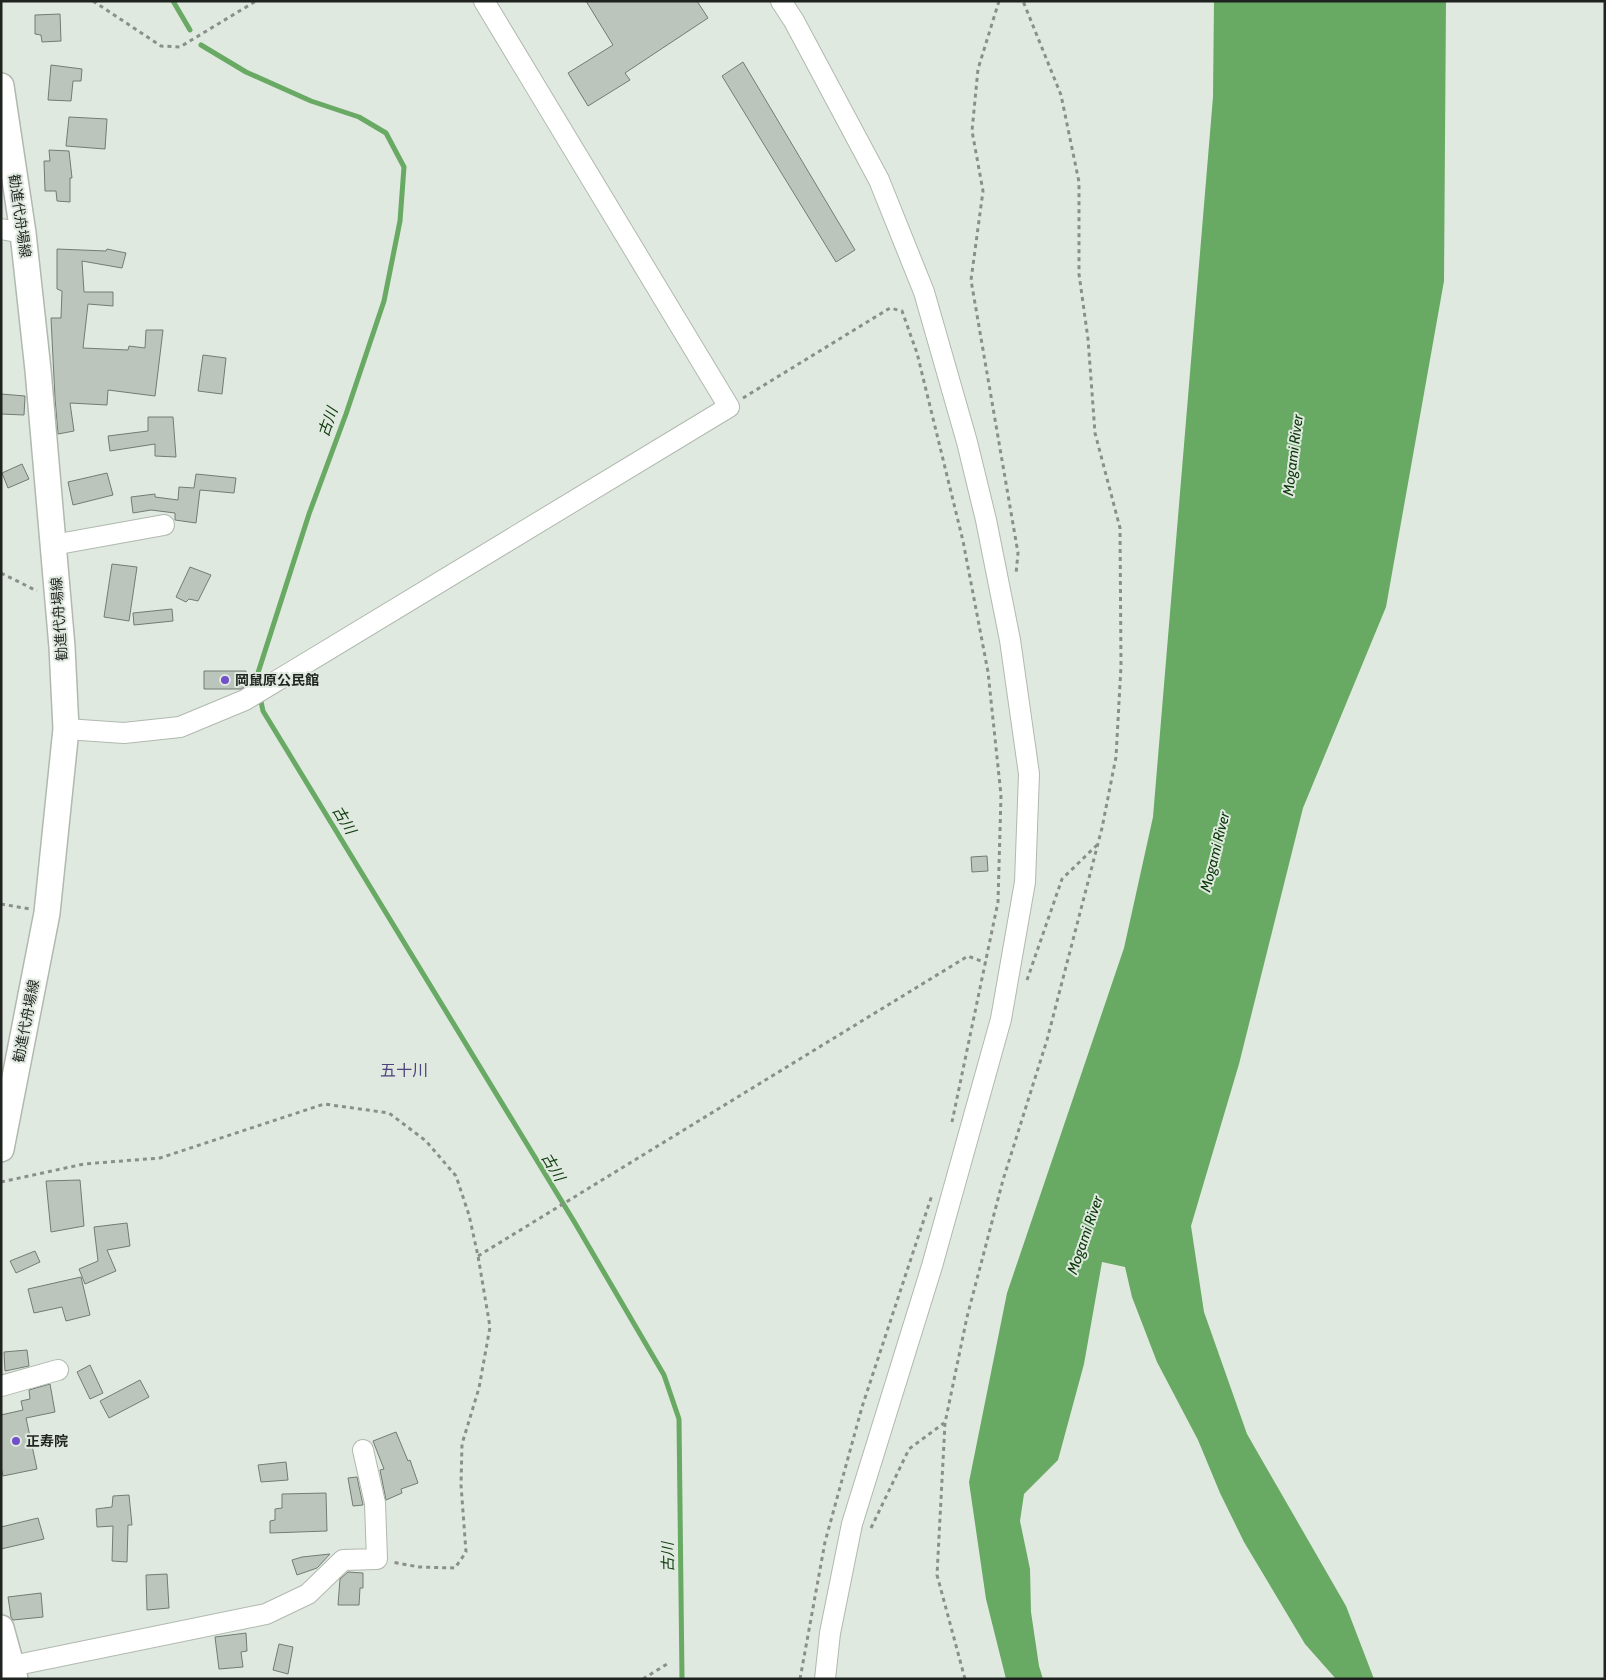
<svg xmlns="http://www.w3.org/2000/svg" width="1606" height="1680" font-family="Cabin,'Noto Sans JP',sans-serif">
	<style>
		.water { fill: #68a964 }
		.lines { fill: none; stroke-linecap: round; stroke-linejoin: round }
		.stream { stroke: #68a964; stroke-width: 5 }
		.building { fill: #bcc5bb; stroke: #737c73 }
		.minor-casing { stroke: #b0b9af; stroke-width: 22 }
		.major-casing { stroke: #b0b9af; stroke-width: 28 }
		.path { stroke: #8a9089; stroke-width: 3; stroke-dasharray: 4 4; stroke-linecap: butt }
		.minor { stroke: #fff; stroke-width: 20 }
		.major { stroke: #fff; stroke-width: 25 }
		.poi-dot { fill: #734fc9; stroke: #e0e9df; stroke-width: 2 }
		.labels { text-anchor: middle; stroke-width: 4; stroke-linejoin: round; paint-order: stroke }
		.street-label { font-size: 14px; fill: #1f231f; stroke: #e0e9df }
		.poi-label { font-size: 14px; font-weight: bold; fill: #1f231f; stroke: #e0e9df; text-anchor: start }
		.water-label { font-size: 15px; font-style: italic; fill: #0a3809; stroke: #e0e9df }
		.quarter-label { font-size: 16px; fill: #4f407e; stroke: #e0e9df }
	</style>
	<rect width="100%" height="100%" fill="#e0e9df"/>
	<path class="water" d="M1214,1H1446L1444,281L1386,607L1303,808L1239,1064L1191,1226L1204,1312L1247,1434L1346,1606L1374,1679H1336L1305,1644L1244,1542L1220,1493L1198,1440L1157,1362L1132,1297L1125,1267L1102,1262L1084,1364L1058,1460L1024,1494L1020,1521L1030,1569L1031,1612L1039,1666L1043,1679H1006L986,1599L969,1482L1007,1293L1124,948L1153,817L1213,97Z"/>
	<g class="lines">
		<g class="stream">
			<path d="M173,1L190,30"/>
			<path d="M201,45L246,72L311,101L359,117L386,133L404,167L400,221L384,301L346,414L309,514L256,679L258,688"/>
			<path d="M260,697L263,711L575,1223L664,1375L679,1419L682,1679"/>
		</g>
	</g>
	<g class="building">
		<path d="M586,1H697L708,18L625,73L630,80L588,106L568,73L613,45Z"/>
		<path d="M60,14L61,41L42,42L41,35L35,34V15Z"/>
		<path d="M743,62L855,250L836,262L722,76Z"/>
		<path d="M51,65L82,69L81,81H73L71,101L48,100Z"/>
		<path d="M69,117L107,119L105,149L66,146Z"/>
		<path d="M49,150L69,151L72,178H70V202L57,201L56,191H45L44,161H50Z"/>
		<path d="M57,249L106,251L107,249L126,253L122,268L82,261L84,292H113V306L88,304L83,348L128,350L129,346L145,348L146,330H163L155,396L108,390L107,405L70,403L74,431L58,434L55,398L51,318H61L62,291L57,289Z"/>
		<path d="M203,355L226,358L222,394L198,391Z"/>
		<path d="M1,394L25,396L24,415L1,414Z"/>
		<path d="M148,417H173L176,457L155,456V444L110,451L108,436L148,431Z"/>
		<path d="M22,464L29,479L8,488L2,473Z"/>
		<path d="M107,473L113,495L73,505L68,482Z"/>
		<path d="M196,474L236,478L234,493L200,490L196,523L175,520V513L151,510L133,513L131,497L155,494V497L178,500L179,487L194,488Z"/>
		<path d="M112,564L137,567L129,621L104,617Z"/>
		<path d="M190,567L211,575L198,601L189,599L186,602L176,597Z"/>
		<path d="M172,609L173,621L134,625L133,613Z"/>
		<path d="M204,671H246V686L241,689H204Z"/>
		<path d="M987,856L988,871L972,872L971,857Z"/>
		<path d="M80,1180L84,1226L51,1232L46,1181Z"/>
		<path d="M127,1223L130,1246L107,1250L116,1271L85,1284L79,1269L98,1261L94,1227Z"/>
		<path d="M35,1251L40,1262L16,1273L10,1261Z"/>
		<path d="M81,1277L90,1315L66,1321L62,1307L34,1313L28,1289Z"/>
		<path d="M27,1350L29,1366L5,1371L4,1352Z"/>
		<path d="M90,1365L103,1393L90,1399L77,1372Z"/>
		<path d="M140,1380L149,1397L109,1418L100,1401Z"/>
		<path d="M50,1384L55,1412L26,1418L37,1469L3,1476L1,1467V1415L23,1410L21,1401L30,1399L29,1390Z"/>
		<path d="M396,1432L408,1461L410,1460L418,1483L401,1489L402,1493L386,1500L380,1470L384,1469L373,1441Z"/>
		<path d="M286,1462L288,1480L261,1482L258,1465Z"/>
		<path d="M357,1477L363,1505L353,1506L348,1478Z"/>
		<path d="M326,1493L327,1531L270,1533V1521L275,1520V1509L282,1508V1494Z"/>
		<path d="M129,1495L132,1525H128L127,1562L112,1561L113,1526L97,1527L96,1509L112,1507L113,1496Z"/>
		<path d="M38,1518L44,1539L1,1549V1527Z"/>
		<path d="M330,1554L317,1568L297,1575L292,1560L302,1557Z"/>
		<path d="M348,1572L363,1573V1588H360L359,1605H338L340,1579Z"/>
		<path d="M167,1574L169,1608L147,1610L146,1575Z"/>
		<path d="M41,1593L43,1617L13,1620L11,1617L8,1597Z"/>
		<path d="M246,1633L247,1651L241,1652L243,1667L219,1669L215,1637Z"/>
		<path d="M279,1644L293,1647L288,1674L273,1670Z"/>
	</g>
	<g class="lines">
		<g class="minor-casing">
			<g id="minor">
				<path d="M781,1L794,21L879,180L924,292L967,442L986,520L1010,640L1029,774L1025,882L1001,1019L932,1266L852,1524L830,1633L825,1679"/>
				<path d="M1,229L23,233"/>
				<path d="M53,545L164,525"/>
				<path d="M66,729L124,733L180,727L245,700L729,407L484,1"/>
				<path d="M1,1386L58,1370"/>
				<path d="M12,1666L266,1614L308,1594L343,1560L377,1559L375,1503L363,1450"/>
			</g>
		</g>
		<g class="major-casing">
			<g id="major">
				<path d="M1,86L23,233L38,370L62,647L66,729L47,913L1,1149"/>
				<path d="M1,1628L15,1679"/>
			</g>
		</g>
		<g class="path">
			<path d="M93,1L161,46L180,47L256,1"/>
			<path d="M999,1L978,69L972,131L983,191L971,280L1018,553L1016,574"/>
			<path d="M743,398L890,308L902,311L917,353L963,541L988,672L1001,795L998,902L952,1122"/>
			<path d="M1,573L37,591"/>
			<path d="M1,904L30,909"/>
			<path d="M1027,980L1062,879L1097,845"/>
			<path d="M1,1182L84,1164L160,1158L324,1104L389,1113L426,1141L456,1176L469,1215L478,1256L490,1327L479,1388L462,1444L461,1485L466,1552L455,1568L419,1567L392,1562"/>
			<path d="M478,1256L968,956L986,963"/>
			<path d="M871,1528L909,1449L944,1423"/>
			<path d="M643,1679L667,1664"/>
			<path d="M800,1679L825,1542L862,1407L932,1195"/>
			<path d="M965,1679L937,1575L945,1423L967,1317L1003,1180L1047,1040L1102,828L1116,757L1121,666L1120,528L1095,433L1088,339L1079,274V182L1061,95L1023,1"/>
		</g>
		<use href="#minor" class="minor"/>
		<use href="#major" class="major"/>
	</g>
	<g class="poi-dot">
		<circle cx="225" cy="680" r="5"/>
		<circle cx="16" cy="1441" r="5"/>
	</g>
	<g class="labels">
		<g class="street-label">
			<text transform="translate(20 216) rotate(82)" y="5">勧進代舟場線</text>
			<text transform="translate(59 619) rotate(-94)" y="5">勧進代舟場線</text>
			<text transform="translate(26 1021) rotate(-79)" y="5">勧進代舟場線</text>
		</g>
		<g class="poi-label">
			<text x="235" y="685">岡鼠原公民館</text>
			<text x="26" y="1446">正寿院</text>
		</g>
		<g class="water-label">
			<text transform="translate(328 422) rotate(-71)" y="5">古川</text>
			<text transform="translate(1293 455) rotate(-83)" y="5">Mogami River</text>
			<text transform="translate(344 820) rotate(59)" y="5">古川</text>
			<text transform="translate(1215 852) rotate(-76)" y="5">Mogami River</text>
			<text transform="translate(553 1167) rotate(59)" y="5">古川</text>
			<text transform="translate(1085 1235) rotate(-71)" y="5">Mogami River</text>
			<text transform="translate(668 1557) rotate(-91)" y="5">古川</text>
		</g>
		<g class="quarter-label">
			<text x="404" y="1076">五十川</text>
		</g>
	</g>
	<rect width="1606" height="1680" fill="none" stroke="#1f231f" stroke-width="5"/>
</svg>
